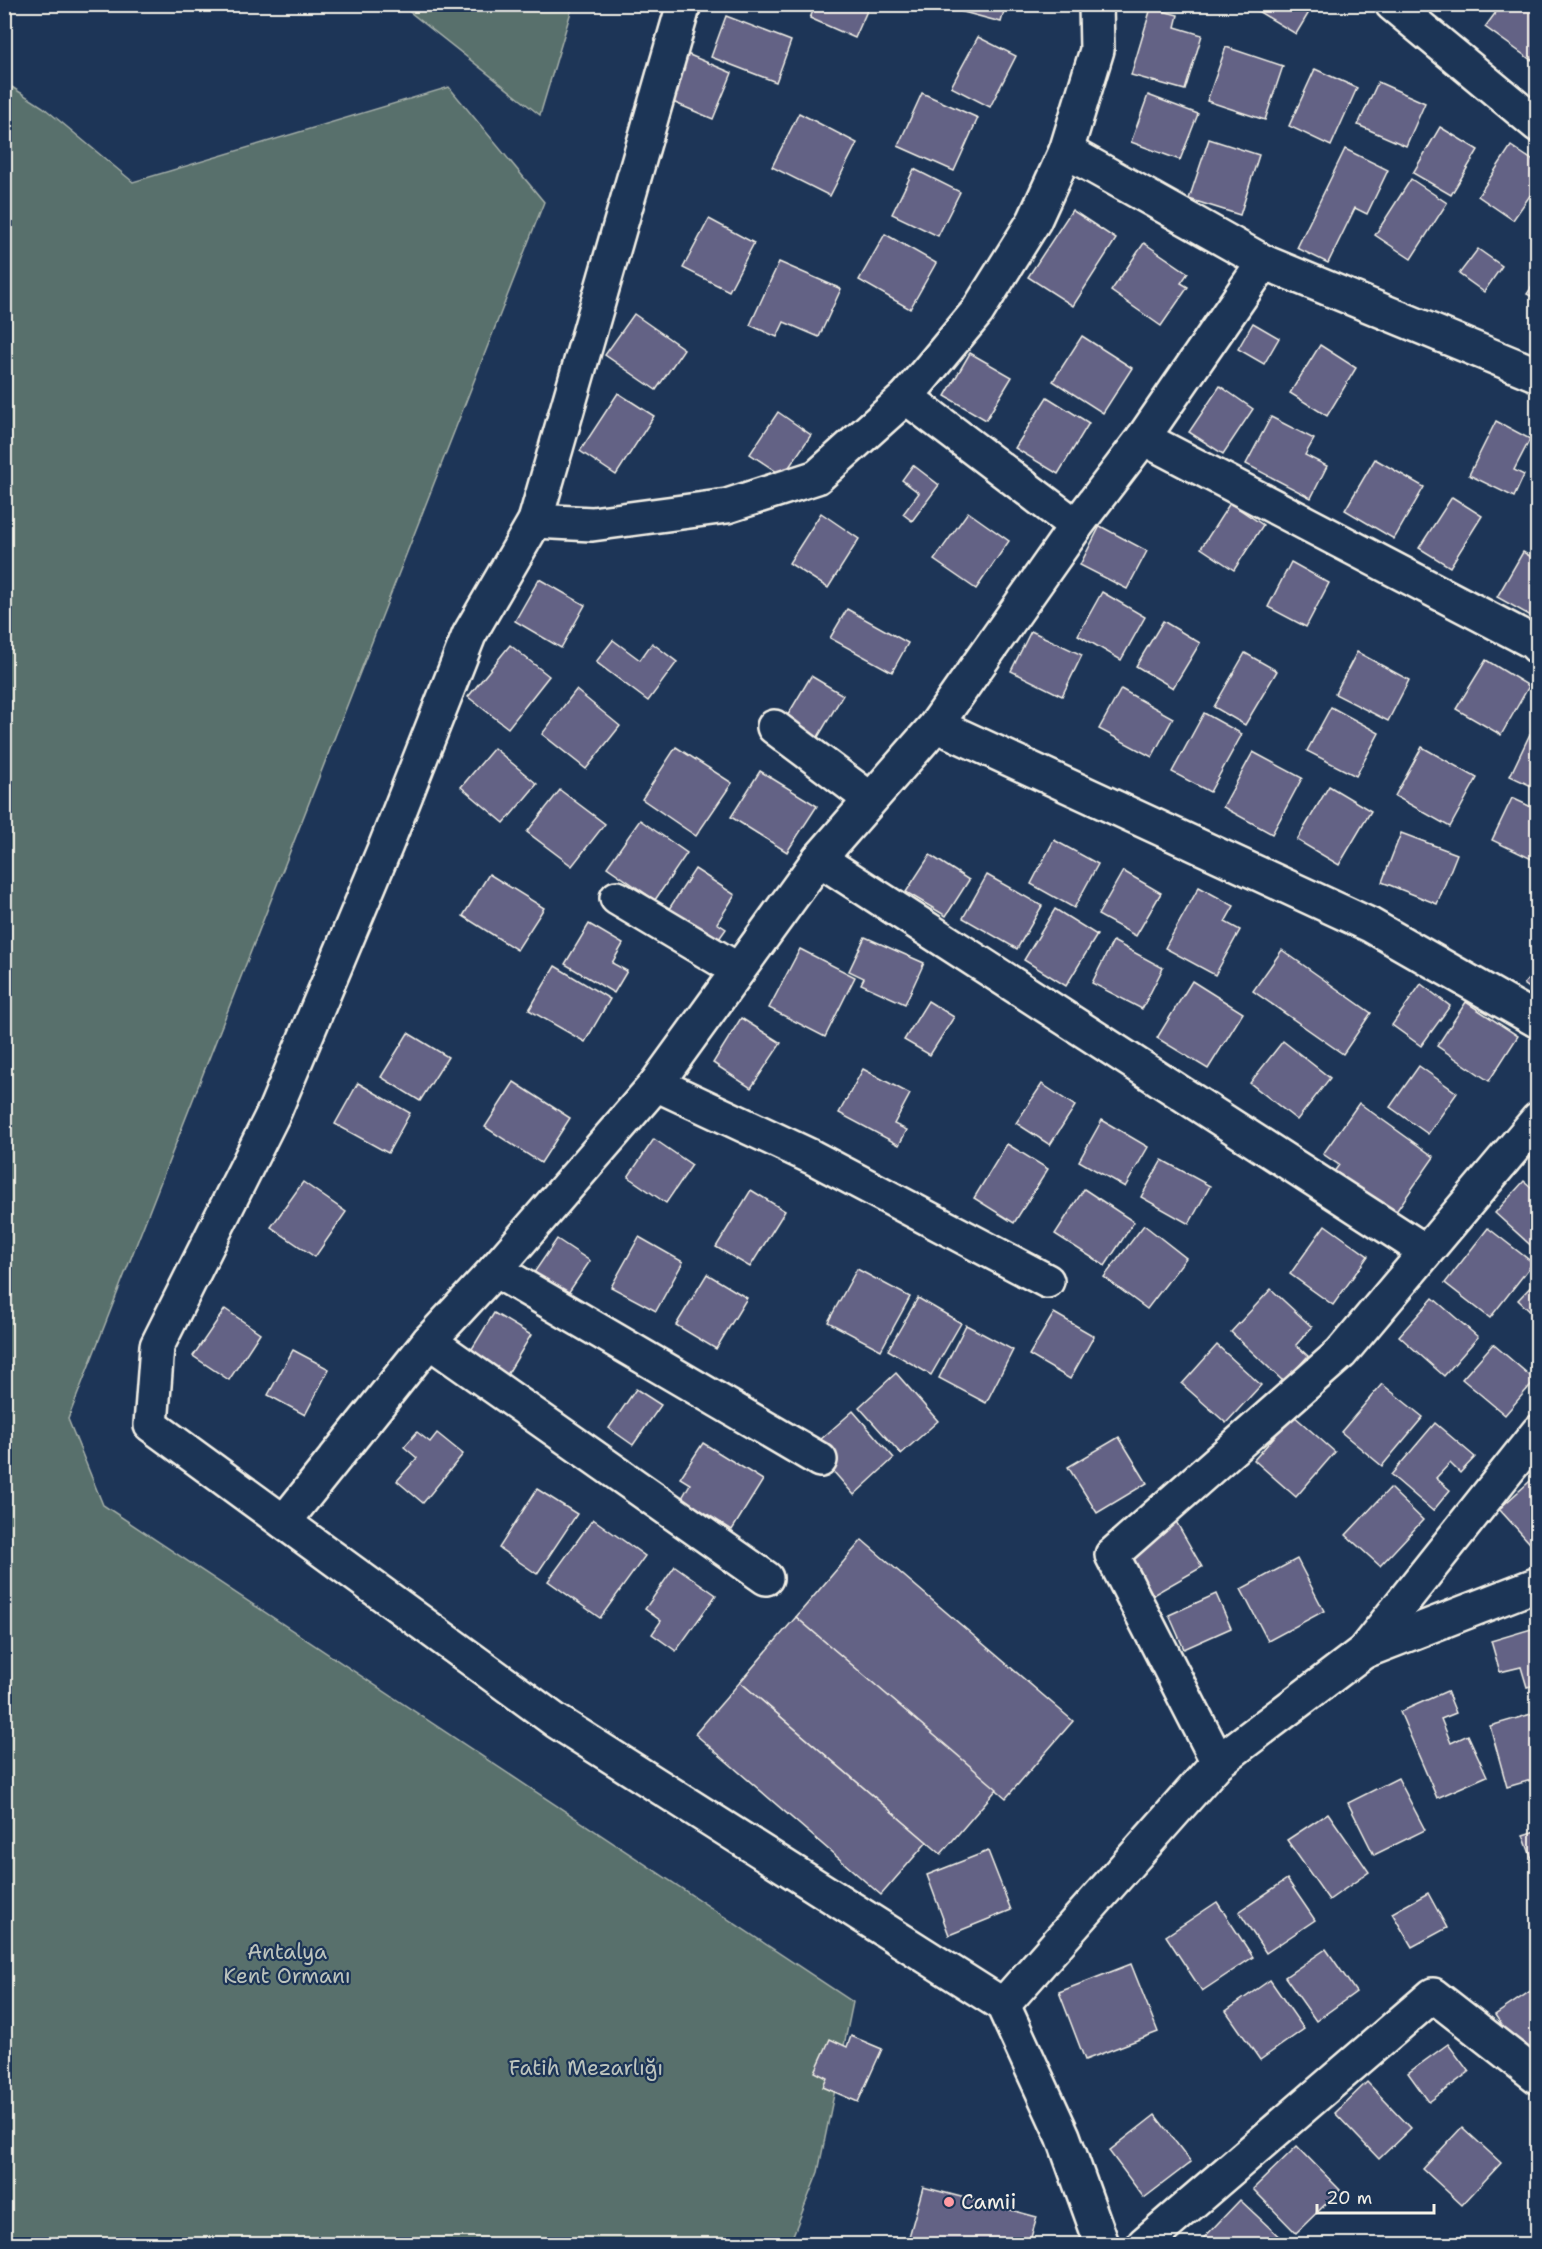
<svg xmlns="http://www.w3.org/2000/svg" width="1542" height="2249" font-family="'Shantell Sans',sans-serif">
	<style>
		.green { fill: #58706c; stroke: #a6b0aa; stroke-width: 1.5 }
		.building { fill: #636285; stroke: #f4f1e8; stroke-width: 1.5 }
		.lines { fill: none; stroke-linecap: round; stroke-linejoin: round }
		.street-casing { stroke: #f4f1e8; stroke-width: 38 }
		.street { stroke: #1d3557; stroke-width: 33 }
		.poi-dot { fill: #ff9aa2; stroke: #1d3557; stroke-width: 2 }
		.labels { text-anchor: middle; stroke-width: 4.5; stroke-linejoin: round; paint-order: stroke }
		.park-label { font-size: 21px; fill: #bdc4bd; stroke: #1d3557 }
		.poi-label { font-size: 21px; fill: #f4f1e8; stroke: #1d3557; text-anchor: start }
	</style>
	<rect width="100%" height="100%" fill="#1d3557"/>
	<filter id="ink" filterUnits="userSpaceOnUse"><feTurbulence type="fractalNoise" baseFrequency=".0167" numOctaves="2"/><feDisplacementMap in="SourceGraphic" scale="12" xChannelSelector="R" yChannelSelector="G"/><feConvolveMatrix kernelMatrix="1 2 1 2 8 2 1 2 1" color-interpolation-filters="sRGB"/></filter>
	<g filter="url(#ink)">
		<g class="green">
			<path d="M401,5H573L540,115Z"/>
			<path d="M4,82L43,107L133,182L449,87L544,202L68,1419L103,1505L853,2002L818,2172L790,2243L791,2244H5Z"/>
		</g>
		<g class="building">
			<path d="M816,4H870L855,38L810,18Z"/>
			<path d="M949,4H1006L1001,22L948,8Z"/>
			<path d="M1246,4H1314L1296,34Z"/>
			<path d="M1502,4H1538V51L1531,60L1485,27Z"/>
			<path d="M1151,8L1178,15L1175,27L1202,35L1185,90L1131,75Z"/>
			<path d="M726,16L791,41L776,82L711,57Z"/>
			<path d="M978,37L1016,56L990,107L951,87Z"/>
			<path d="M1226,47L1283,66L1265,120L1207,101Z"/>
			<path d="M680,51L732,73L713,119L661,97Z"/>
			<path d="M1315,69L1357,88L1331,146L1289,126Z"/>
			<path d="M1378,82L1425,103L1406,146L1358,125Z"/>
			<path d="M922,93L978,118L954,171L898,146Z"/>
			<path d="M1148,95L1198,114L1180,160L1131,142Z"/>
			<path d="M799,113L857,143L830,196L772,167Z"/>
			<path d="M1440,127L1478,150L1451,195L1413,173Z"/>
			<path d="M1209,139L1259,155L1240,215L1189,199Z"/>
			<path d="M1511,146L1538,164V184L1513,220L1478,196Z"/>
			<path d="M1345,149L1388,170L1367,214L1355,208L1328,263L1297,248Z"/>
			<path d="M914,169L960,192L938,236L892,214Z"/>
			<path d="M1411,179L1447,203L1411,259L1375,235Z"/>
			<path d="M1072,210L1116,239L1073,306L1028,277Z"/>
			<path d="M709,219L754,243L729,291L683,268Z"/>
			<path d="M885,234L936,263L910,309L859,280Z"/>
			<path d="M1144,243L1188,273L1181,283L1188,287L1161,326L1111,291Z"/>
			<path d="M1478,249L1502,266L1484,292L1459,274Z"/>
			<path d="M779,262L841,289L819,337L784,322L777,337L750,325Z"/>
			<path d="M1538,278V300L1527,294Z"/>
			<path d="M634,314L684,349L656,390L605,355Z"/>
			<path d="M1253,323L1279,338L1264,364L1238,349Z"/>
			<path d="M1082,336L1132,368L1103,413L1053,381Z"/>
			<path d="M1320,345L1356,368L1327,416L1290,393Z"/>
			<path d="M970,353L1012,377L986,420L945,396Z"/>
			<path d="M1220,386L1253,409L1223,454L1189,432Z"/>
			<path d="M618,393L654,416L616,475L580,451Z"/>
			<path d="M1047,397L1089,423L1058,474L1015,448Z"/>
			<path d="M778,412L811,435L783,476L750,454Z"/>
			<path d="M1271,417L1314,439L1305,455L1327,466L1311,498L1246,464Z"/>
			<path d="M1496,421L1530,439L1514,470L1524,475L1514,497L1469,475Z"/>
			<path d="M1375,459L1424,487L1394,539L1345,510Z"/>
			<path d="M913,465L939,485L912,521L903,514L919,493L902,480Z"/>
			<path d="M1452,497L1482,516L1450,567L1419,548Z"/>
			<path d="M1230,503L1263,525L1234,570L1201,548Z"/>
			<path d="M968,512L1009,541L976,589L934,560Z"/>
			<path d="M821,513L859,539L828,588L789,563Z"/>
			<path d="M1100,526L1147,551L1127,589L1080,565Z"/>
			<path d="M1523,552L1538,561V620L1497,597Z"/>
			<path d="M1291,562L1329,583L1306,627L1268,607Z"/>
			<path d="M539,579L585,605L561,648L515,621Z"/>
			<path d="M1102,592L1145,617L1121,660L1078,635Z"/>
			<path d="M847,609L908,643L892,672L830,638Z"/>
			<path d="M1163,621L1200,643L1173,688L1136,666Z"/>
			<path d="M1031,631L1082,655L1062,696L1011,671Z"/>
			<path d="M613,640L640,660L652,643L677,662L648,701L596,662Z"/>
			<path d="M510,645L549,676L508,728L468,697Z"/>
			<path d="M1357,652L1409,680L1388,721L1335,694Z"/>
			<path d="M1245,653L1277,671L1245,725L1214,707Z"/>
			<path d="M1486,660L1529,686L1501,735L1456,709Z"/>
			<path d="M811,676L843,695L815,742L783,723Z"/>
			<path d="M1121,689L1173,718L1152,757L1099,729Z"/>
			<path d="M576,690L620,726L586,769L542,734Z"/>
			<path d="M1331,707L1379,733L1356,776L1307,751Z"/>
			<path d="M1204,713L1242,734L1210,792L1172,772Z"/>
			<path d="M1530,734L1538,737V789L1510,776Z"/>
			<path d="M676,747L732,783L696,836L642,799Z"/>
			<path d="M1422,747L1477,778L1450,827L1395,796Z"/>
			<path d="M494,748L537,784L504,823L461,787Z"/>
			<path d="M1253,752L1302,778L1272,834L1223,807Z"/>
			<path d="M760,771L817,806L787,852L731,817Z"/>
			<path d="M1329,786L1371,811L1339,865L1297,840Z"/>
			<path d="M560,790L605,824L572,866L527,832Z"/>
			<path d="M1512,798L1538,810V862L1492,840Z"/>
			<path d="M640,820L687,853L655,900L607,867Z"/>
			<path d="M1401,833L1457,854L1437,904L1382,882Z"/>
			<path d="M1054,840L1098,864L1074,908L1031,884Z"/>
			<path d="M930,855L969,880L946,916L906,892Z"/>
			<path d="M695,869L735,895L717,923L726,929L712,949L663,918Z"/>
			<path d="M1123,871L1161,893L1136,936L1098,915Z"/>
			<path d="M489,874L544,908L517,950L463,916Z"/>
			<path d="M987,875L1042,906L1017,949L963,918Z"/>
			<path d="M1199,887L1234,906L1225,922L1240,930L1215,975L1165,948Z"/>
			<path d="M1055,909L1097,935L1066,986L1024,960Z"/>
			<path d="M589,924L623,944L612,963L627,971L614,993L565,964Z"/>
			<path d="M865,937L924,963L905,1004L861,984L864,978L849,971Z"/>
			<path d="M1113,941L1163,968L1142,1009L1092,983Z"/>
			<path d="M800,949L855,977L825,1037L769,1008Z"/>
			<path d="M1282,950L1371,1013L1343,1054L1253,991Z"/>
			<path d="M555,966L610,999L585,1042L529,1010Z"/>
			<path d="M1538,967V994L1524,984Z"/>
			<path d="M1192,981L1243,1013L1208,1069L1157,1038Z"/>
			<path d="M1421,984L1450,1006L1421,1046L1392,1025Z"/>
			<path d="M928,1001L954,1017L930,1055L904,1040Z"/>
			<path d="M1466,1002L1518,1036L1489,1081L1437,1046Z"/>
			<path d="M741,1018L781,1043L751,1088L713,1063Z"/>
			<path d="M408,1033L448,1057L420,1101L381,1077Z"/>
			<path d="M1283,1041L1330,1078L1297,1120L1250,1083Z"/>
			<path d="M1419,1066L1457,1093L1428,1134L1390,1107Z"/>
			<path d="M863,1069L910,1094L894,1124L907,1130L899,1145L839,1113Z"/>
			<path d="M514,1082L570,1118L541,1163L485,1127Z"/>
			<path d="M358,1083L410,1113L388,1153L335,1124Z"/>
			<path d="M1042,1084L1075,1106L1050,1145L1016,1123Z"/>
			<path d="M1359,1103L1434,1157L1393,1216L1333,1173L1339,1165L1323,1154Z"/>
			<path d="M1102,1120L1148,1147L1125,1187L1079,1161Z"/>
			<path d="M654,1139L692,1165L666,1203L628,1177Z"/>
			<path d="M1007,1144L1048,1169L1014,1223L974,1198Z"/>
			<path d="M1162,1160L1210,1186L1189,1224L1141,1197Z"/>
			<path d="M1524,1181L1538,1193L1537,1251L1495,1213Z"/>
			<path d="M303,1182L346,1212L315,1257L271,1227Z"/>
			<path d="M1084,1189L1134,1222L1105,1266L1055,1234Z"/>
			<path d="M751,1190L785,1211L750,1267L716,1247Z"/>
			<path d="M1144,1225L1186,1258L1147,1309L1104,1277Z"/>
			<path d="M1325,1225L1368,1256L1333,1305L1290,1274Z"/>
			<path d="M1488,1228L1533,1263L1490,1318L1445,1283Z"/>
			<path d="M639,1237L683,1262L656,1311L611,1287Z"/>
			<path d="M557,1239L590,1261L560,1305L527,1283Z"/>
			<path d="M857,1269L910,1297L881,1350L828,1322Z"/>
			<path d="M707,1274L747,1298L716,1349L676,1325Z"/>
			<path d="M1538,1279V1319L1518,1300Z"/>
			<path d="M1271,1289L1312,1327L1296,1345L1308,1356L1284,1382L1231,1332Z"/>
			<path d="M918,1298L961,1323L931,1375L888,1350Z"/>
			<path d="M1433,1298L1478,1337L1444,1376L1399,1336Z"/>
			<path d="M225,1309L260,1333L229,1380L193,1356Z"/>
			<path d="M494,1313L531,1335L507,1375L470,1352Z"/>
			<path d="M1054,1313L1094,1336L1070,1379L1029,1355Z"/>
			<path d="M966,1325L1013,1350L986,1403L939,1378Z"/>
			<path d="M1493,1344L1535,1380L1505,1415L1462,1379Z"/>
			<path d="M1217,1345L1261,1385L1226,1423L1182,1384Z"/>
			<path d="M293,1350L329,1369L305,1415L268,1395Z"/>
			<path d="M896,1373L938,1421L901,1454L859,1407Z"/>
			<path d="M1382,1384L1423,1417L1382,1466L1341,1432Z"/>
			<path d="M636,1389L661,1405L633,1445L609,1428Z"/>
			<path d="M853,1411L894,1458L854,1495L812,1447Z"/>
			<path d="M1293,1415L1335,1452L1296,1497L1254,1460Z"/>
			<path d="M1435,1423L1475,1457L1460,1473L1450,1463L1436,1478L1450,1490L1433,1511L1391,1475Z"/>
			<path d="M417,1432L430,1442L437,1433L463,1454L423,1503L397,1481L417,1458L404,1447Z"/>
			<path d="M1119,1437L1147,1483L1097,1513L1068,1467Z"/>
			<path d="M703,1443L763,1480L732,1530L682,1498L690,1484L680,1478Z"/>
			<path d="M1538,1474V1552L1499,1509Z"/>
			<path d="M1390,1488L1423,1520L1380,1566L1346,1535Z"/>
			<path d="M537,1489L577,1514L537,1574L499,1548Z"/>
			<path d="M1174,1518L1202,1567L1153,1595L1125,1546Z"/>
			<path d="M593,1519L645,1556L600,1618L548,1581Z"/>
			<path d="M862,1540L1073,1721L1006,1798L796,1617Z"/>
			<path d="M1297,1559L1324,1611L1268,1641L1241,1589Z"/>
			<path d="M675,1566L716,1595L676,1651L652,1634L661,1621L645,1609Z"/>
			<path d="M1216,1594L1231,1628L1184,1649L1169,1615Z"/>
			<path d="M796,1617L997,1789L941,1854L740,1682Z"/>
			<path d="M1538,1627V1684L1527,1687L1521,1667L1500,1672L1491,1641Z"/>
			<path d="M740,1682L927,1842L881,1895L695,1734Z"/>
			<path d="M1447,1691L1456,1713L1441,1719L1451,1743L1468,1735L1487,1776L1437,1798L1400,1712Z"/>
			<path d="M1538,1712V1778L1507,1787L1490,1726Z"/>
			<path d="M1398,1778L1425,1830L1374,1855L1348,1803Z"/>
			<path d="M1328,1813L1369,1872L1329,1900L1287,1840Z"/>
			<path d="M1538,1830V1875L1523,1835Z"/>
			<path d="M988,1851L1011,1910L949,1935L927,1875Z"/>
			<path d="M1287,1879L1315,1920L1266,1953L1239,1912Z"/>
			<path d="M1428,1893L1447,1928L1412,1947L1392,1913Z"/>
			<path d="M1217,1902L1253,1957L1202,1991L1166,1936Z"/>
			<path d="M1326,1949L1356,1992L1316,2021L1285,1977Z"/>
			<path d="M1131,1964L1158,2032L1085,2060L1059,1992Z"/>
			<path d="M1270,1980L1304,2029L1260,2060L1226,2011Z"/>
			<path d="M1538,1986V2051L1525,2059L1495,2015Z"/>
			<path d="M851,2036L882,2049L858,2102L823,2087L827,2078L815,2072L830,2039L847,2047Z"/>
			<path d="M1448,2044L1469,2072L1429,2102L1408,2073Z"/>
			<path d="M1367,2082L1411,2128L1379,2159L1335,2113Z"/>
			<path d="M1155,2115L1191,2162L1144,2198L1109,2151Z"/>
			<path d="M1462,2127L1501,2163L1462,2205L1423,2169Z"/>
			<path d="M1297,2146L1340,2190L1296,2233L1253,2189Z"/>
			<path d="M923,2187L1037,2217L1029,2244H907Z"/>
			<path d="M1240,2200L1287,2244H1198Z"/>
		</g>
		<g class="lines">
			<g class="street-casing">
				<g id="street">
					<path d="M684,4L535,521L469,635L386,845L275,1110L157,1346L151,1425L556,1721L1003,2005L1063,2136L1102,2244"/>
					<path d="M1392,4L1538,125"/>
					<path d="M1066,151L1264,262L1538,375"/>
					<path d="M906,397L1076,526"/>
					<path d="M1143,438L1533,642L1538,647"/>
					<path d="M535,521L592,524L727,506L817,477L906,397L977,312L1034,221L1066,151L1097,50L1096,4"/>
					<path d="M936,725L1370,925L1538,1021"/>
					<path d="M774,727L870,799"/>
					<path d="M819,859L1425,1251"/>
					<path d="M617,898L738,970"/>
					<path d="M656,1084L812,1157L1047,1281"/>
					<path d="M495,1270L820,1460"/>
					<path d="M429,1341L766,1578"/>
					<path d="M284,1522L429,1341L495,1270L656,1084L819,859L936,725L1076,526L1143,438L1264,262"/>
					<path d="M1365,1651L1538,1584"/>
					<path d="M1218,1762L1112,1555L1341,1353L1538,1119"/>
					<path d="M1003,2005L1218,1762L1363,1652L1538,1432"/>
					<path d="M1144,2244L1433,1995L1538,2077"/>
				</g>
			</g>
			<use href="#street" class="street"/>
		</g>
	</g>
	<circle class="poi-dot" cx="949" cy="2202" r="6"/>
	<g class="labels">
		<g class="park-label">
			<text x="287" y="1959">Antalya<tspan x="287" dy="24">Kent Ormanı</tspan></text>
			<text x="586" y="2075">Fatih Mezarlığı</text>
		</g>
		<g class="poi-label">
			<text x="961" y="2209">Camii</text>
		</g>
	</g>
	<rect width="1542" height="2249" fill="none" stroke="#1d3557" stroke-width="24"/>
	<rect x="12" y="12" width="1518" height="2225" fill="none" stroke="#f4f1e8" stroke-width="2" filter="url(#ink)"/>
	<path d="M1317 2204v9h117v-9" fill="none" stroke="#f4f1e8" stroke-width="3"/>
	<text x="1326" y="2204" font-size="18" fill="#f4f1e8" stroke="#1d3557" stroke-width="4.5" paint-order="stroke">20 m</text>
</svg>
